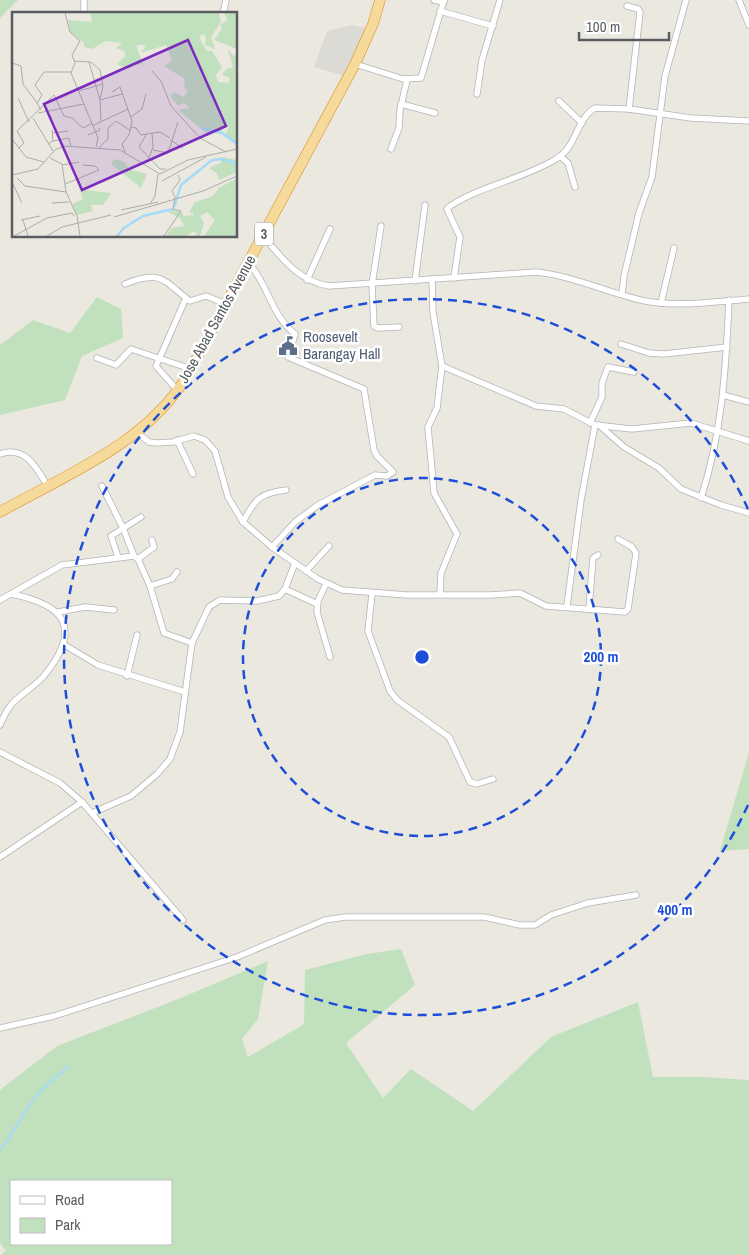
<svg xmlns="http://www.w3.org/2000/svg" width="749" height="1255" font-family="'Archivo Narrow',sans-serif">
	<style>
		.industrial { fill: #dcdad5 }
		.green { fill: #c1e1be; fill-rule: evenodd }
		.lines { fill: none; stroke-linecap: round; stroke-linejoin: round }
		.stream { stroke: #a3dbf8; stroke-width: 2 }
		.minor-casing { stroke: #b1b4b7; stroke-width: 7 }
		.trunk-casing { stroke: #da8811; stroke-width: 11 }
		.minor { stroke: #fff; stroke-width: 5.5 }
		.trunk { stroke: #f6da9b; stroke-width: 10 }
		.ring { fill: none; stroke: #1d4ed8; stroke-width: 2.5; stroke-dasharray: 9 6 }
		.labels { text-anchor: middle; stroke-width: 5; stroke-linejoin: round; paint-order: stroke }
		.shield { fill: #fff; stroke: #8b8e90; stroke-width: 1 }
		.shield-label { font-size: 14px; font-weight: bold; fill: #595d60 }
		.street-label { font-size: 15px; fill: #595d60; stroke: #fff }
		.service-label { font-size: 15px; fill: #4e5e75; stroke: #fff; text-anchor: start }
		.inset-river { fill: none; stroke: #a3dbf8; stroke-width: 2.5 }
		.inset-road { fill: none; stroke: #adaca9; stroke-width: 1 }
		.view { fill: #7b2cbf; fill-opacity: 0.15; stroke: #7b2cbf; stroke-width: 2.5 }
		.inset-edge { fill: none; stroke: #595d60; stroke-width: 2.5 }
		.centre { fill: #1d4ed8; stroke: #fff; stroke-width: 2.5 }
		.ring-label { font-size: 15px; text-anchor: middle; font-weight: bold; fill: #1d4ed8; stroke: #fff; stroke-width: 5; stroke-linejoin: round; paint-order: stroke }
	</style>
	<rect width="100%" height="100%" fill="#ebe8e0"/>
	<path class="industrial" d="M352,25L366,28L345,76L314,67L327,31Z"/>
	<g class="green">
		<path d="M0,0H18L0,18Z"/>
		<path d="M97,297L121,309L123,338L82,356L65,400L0,415V345L33,320L70,333Z"/>
		<path d="M749,752V849L720,851Z"/>
		<path d="M401,949L415,985L346,1043L383,1098L411,1069L473,1111L551,1037L638,1002L653,1077H703L749,1080V1255H1L6,1251L0,1243V1090L57,1046L181,998L268,961L258,1019L242,1039L248,1057L304,1024L305,970L367,954ZM11,1181H171V1244H11Z"/>
	</g>
	<g class="lines">
		<path class="stream" d="M0,1150C12,1135 20,1119 31,1103C41,1089 55,1078 68,1067"/>
		<g class="minor-casing">
			<g id="minor">
				<path d="M434,0L444,2"/>
				<path d="M739,0L749,25"/>
				<path d="M627,6L638,9L640,12L629,109"/>
				<path d="M440,11L493,26"/>
				<path d="M84,14V0"/>
				<path d="M223,14L226,0"/>
				<path d="M355,64L403,79L421,78L444,0"/>
				<path d="M477,94L482,60L500,0"/>
				<path d="M559,101L582,123"/>
				<path d="M401,104L435,113"/>
				<path d="M391,149L399,128L400,110L407,80"/>
				<path d="M560,156L568,163L575,187"/>
				<path d="M381,226L372,285L374,326L378,328L399,327"/>
				<path d="M263,236C282,258 298,281 329,286L536,272C574,276 608,293 645,301C678,307 715,302 749,299"/>
				<path d="M248,262C268,284 271,315 295,334L288,357L364,389L374,450L377,456L393,472L387,476L375,475L318,505L295,522L272,547"/>
				<path d="M454,278L460,237L447,209L450,206C483,185 523,179 556,159C577,147 576,119 595,108L629,109L691,118L749,121"/>
				<path d="M432,279L433,312L442,366L437,408L428,427L434,493L457,534L441,573L440,594"/>
				<path d="M307,280L330,229"/>
				<path d="M415,281L425,205"/>
				<path d="M125,284C163,269 163,281 190,301L206,296L226,304"/>
				<path d="M622,294L624,276L639,213L652,177L665,76L686,0"/>
				<path d="M661,303L674,248"/>
				<path d="M621,344L649,353L664,354L727,347"/>
				<path d="M97,358L116,365L131,349L191,369"/>
				<path d="M442,366L536,406L564,409L595,425L632,429L691,423L749,441"/>
				<path d="M178,391L156,366L186,298"/>
				<path d="M723,395L749,402"/>
				<path d="M590,423L602,397V383L608,367L634,372"/>
				<path d="M599,425L624,447L659,468L681,489L721,505L749,513"/>
				<path d="M137,433L149,442L157,443L173,442L194,436L205,440L215,451L228,497L243,522L272,547L318,579L342,590L407,595H490L520,593L546,606L625,612L628,609L636,553L632,547L618,539"/>
				<path d="M177,440L193,474"/>
				<path d="M0,454C25,445 37,468 48,487"/>
				<path d="M102,486L123,528L134,556"/>
				<path d="M701,498C722,434 726,368 729,300"/>
				<path d="M243,522C255,499 260,493 286,490"/>
				<path d="M118,557L111,536L141,517"/>
				<path d="M138,559L154,547L152,540"/>
				<path d="M306,571L329,546"/>
				<path d="M326,584L318,601L317,612L330,657"/>
				<path d="M150,586L172,579L177,572"/>
				<path d="M285,589L317,604"/>
				<path d="M372,594L368,631L390,691L397,700L449,737L470,782L477,784L493,779"/>
				<path d="M0,600L62,565L134,556L138,559L150,586L164,633L192,643"/>
				<path d="M567,606L581,500L595,425"/>
				<path d="M589,608L593,558L598,555"/>
				<path d="M58,612L85,607L114,610"/>
				<path d="M63,644L98,665L185,692"/>
				<path d="M127,676L137,635"/>
				<path d="M0,725C3,718 7,710 11,705C20,694 34,687 43,677C82,630 68,605 11,594"/>
				<path d="M0,752L60,783L82,802L183,920"/>
				<path d="M92,813L131,796L157,774L170,759L180,732L192,643L209,607L220,600L257,601L279,596L285,589L295,563"/>
				<path d="M0,857L82,802"/>
				<path d="M0,1028L54,1016L237,957L325,920L345,917H484L520,925H535L551,915L588,903L636,895"/>
			</g>
		</g>
		<g class="trunk-casing">
			<path id="trunk" d="M0,512C67,474 146,444 187,376L355,64L373,24L380,0"/>
		</g>
		<use href="#minor" class="minor"/>
		<use href="#trunk" class="trunk"/>
	</g>
	<g class="ring">
		<circle cx="422" cy="657" r="179"/>
		<path d="M748 805A358 358 0 1 1 748 509"/>
	</g>
	<defs>
		<g id="civic-bare" transform="scale(1.5)"><path d="M-.6-6.5H3V-4.5H.6V-3L4-1V1h2V6H-6V1h2V-1L-.6-3ZM-1.2 2.5V6h2.4V2.5Z" fill="#5c6f8a" stroke="#fff" stroke-width="2.5" paint-order="stroke"/></g>
	</defs>
	<g fill-rule="evenodd">
		<use href="#civic-bare" x="288" y="346"/>
	</g>
	<g class="labels">
		<rect class="shield" x="255" y="222.5" width="18" height="23" rx="4"/>
		<g class="shield-label">
			<text x="264" y="239">3</text>
		</g>
		<g class="street-label">
			<text transform="translate(217 319) rotate(-61)" y="5">Jose Abad Santos Avenue</text>
		</g>
		<g class="service-label">
			<text x="303" y="342">Roosevelt<tspan x="303" dy="17">Barangay Hall</tspan></text>
		</g>
	</g>
	<g transform="translate(12 12)">
		<rect width="225" height="225" fill="#ebe8e0"/>
		<path d="M78,1H207L209,10L199,25L203,37L193,33L194,24L189,22L188,27L195,39H200L210,55L204,63L206,70L216,71L218,66L210,63L214,57L221,55L216,38L222,44L225,42V133L213,123L217,115L213,114L208,122L200,121L198,124L166,98L178,96L172,91L166,94L158,84L162,80L172,85L176,78L172,76L173,67L152,54L160,48L154,33L129,41L134,33H124L131,52L111,55L105,52L114,44L112,39L104,36L110,31L94,29L80,37L72,35V31L59,21L56,8L80,10ZM208,1H225V37L202,28L210,17L208,13L216,8L212,1ZM209,145L225,148V160L207,168L205,161L197,156L209,151ZM102,147L112,150L117,157L135,162L129,176L99,152ZM225,166V224H192L203,208L195,200L188,204L192,211L188,224H182L185,223L182,219L174,224H154L160,216L172,214L168,206L156,200L160,198L170,200L172,204L181,203V200L177,201L183,190L201,184L207,176ZM67,175L73,178L99,181L91,193H79L81,199L65,203L60,192L71,187Z" fill="#c1e1be"/>
		<path class="inset-river" d="M189,116L210,121L225,132M162,195L169,173L200,148L210,147L225,152M105,224L112,216L131,204L161,197"/>
		<path class="inset-road" d="M53,1L58,20L68,29L60,43L63,51L59,61L86,126L84,135M62,49L79,50L88,58L91,74L88,87M77,50L88,88L89,109M0,51L9,54L11,72L25,91M140,59L149,69L159,94L188,126L214,140M67,79L91,72M100,80L108,75L120,109L117,123L110,132L113,140M6,86L17,110M88,88L110,82M29,98L25,91L30,83L23,73L32,60H59M26,101L72,92M119,105L130,97L134,82M21,106L41,139M80,114L116,97M119,115L124,116L129,123L148,120L158,126M41,121L56,119M76,123L88,118L87,116M134,123L127,135L148,157H154M0,127L14,145L32,150M158,128L171,136M41,129L57,126L59,134M36,132L41,129L40,118M7,136L12,131L5,119L42,83L52,104L60,106L71,116L79,112M87,136L96,127V116L104,109L119,119M141,138L156,141L166,110M38,146L50,152L54,180L65,204L68,224M137,146L141,135L140,121M50,153L67,150M0,163L26,157L43,138L52,134L108,138L148,162L176,148L225,137M5,166L13,174L54,180M150,169L194,145M0,170L10,191M53,172L87,158L83,154L71,153M40,191L57,190M138,192L143,184L146,162M109,198L146,190M102,205L191,179L225,164M9,208L28,204M11,208L16,224M2,224L35,206L60,201L62,204M35,224L50,215L99,203M152,224L169,199L161,197L163,185L160,179L168,168L166,163"/>
		<path class="view" d="M176,28L214,114L70,178L32,92Z"/>
		<rect width="225" height="225" class="inset-edge"/>
	</g>
	<circle cx="422" cy="657" r="8" class="centre"/>
	<g class="ring-label">
		<text x="601" y="662">200 m</text>
		<text x="675" y="915">400 m</text>
	</g>
	<rect x="10" y="1180" width="162" height="65" fill="#ffffff" stroke="#bdbebf"/>
	<rect x="20" y="1196" width="25" height="8" fill="#ffffff" stroke="#bdbebf"/>
	<text x="55" y="1205" font-size="15" fill="#595d60">Road</text>
	<rect x="20" y="1218" width="25" height="15" fill="#c1e1be" stroke="#bdbebf"/>
	<text x="55" y="1230" font-size="15" fill="#595d60">Park</text>
	<path d="M579 32v8h90v-8" fill="none" stroke="#595d60" stroke-width="2.5"/>
	<text x="586" y="32" font-size="15" fill="#595d60" stroke="#ffffff" stroke-width="4" paint-order="stroke">100 m</text>
</svg>
